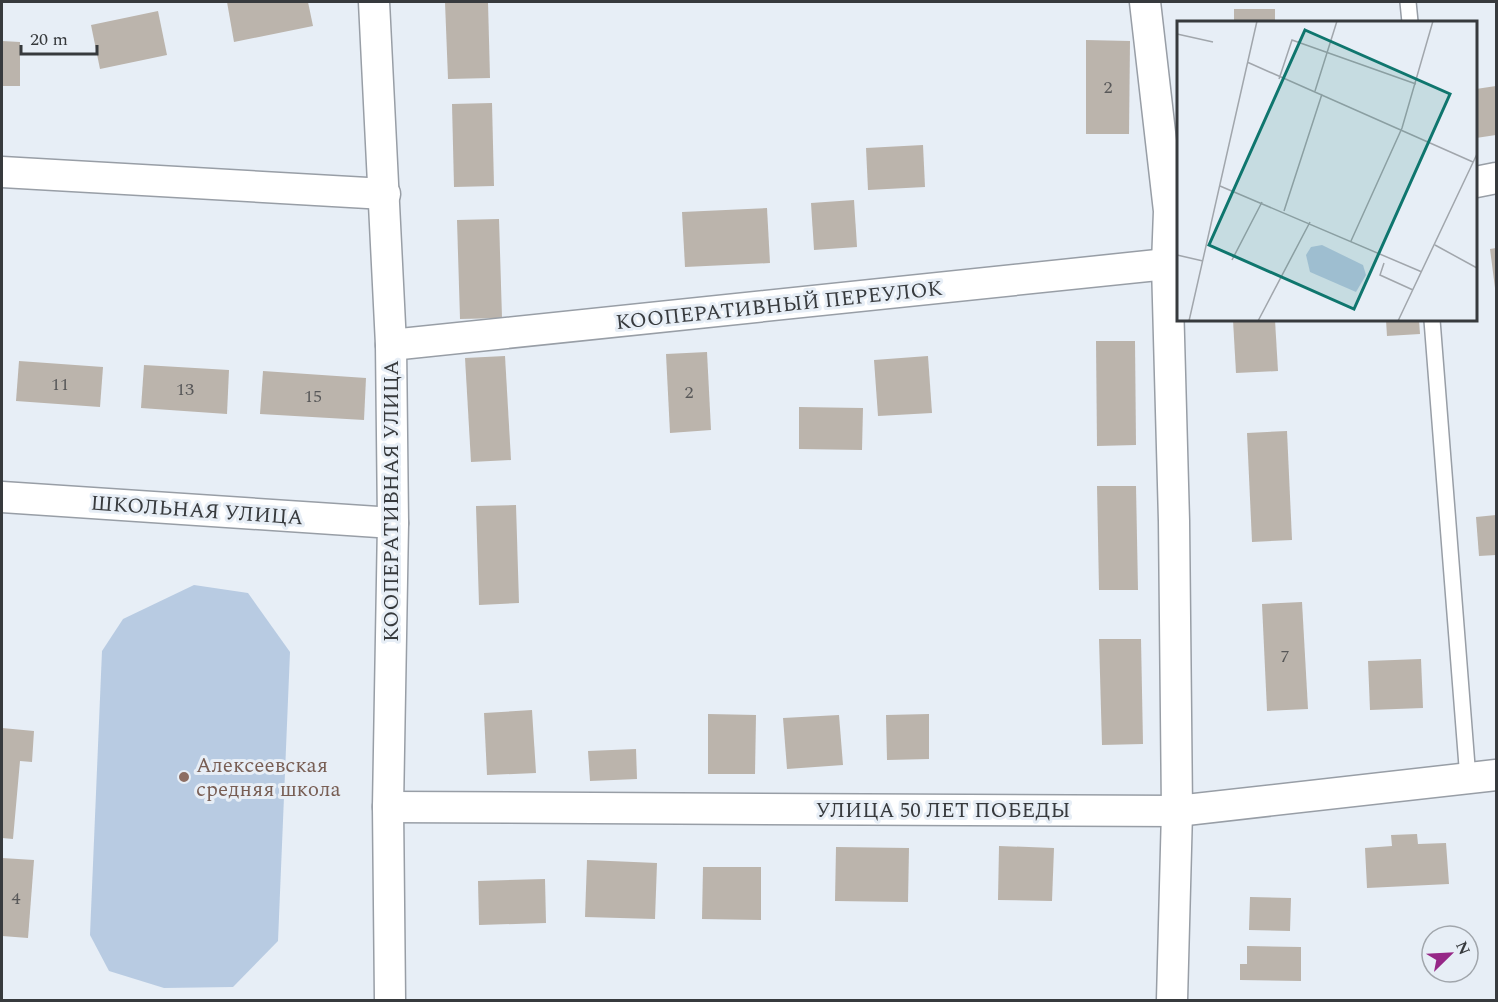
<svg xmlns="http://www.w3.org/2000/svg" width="1498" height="1002" font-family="Spectral,serif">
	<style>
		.green { fill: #b8cbe2 }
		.building { fill: #bbb4ac }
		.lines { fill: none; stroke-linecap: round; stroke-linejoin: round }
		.lane-casing { stroke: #989ea6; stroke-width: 18 }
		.street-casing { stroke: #989ea6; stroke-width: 33 }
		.lane { stroke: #fff; stroke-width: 15 }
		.street { stroke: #fff; stroke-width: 30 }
		.education-dot { fill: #8d6e63; stroke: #e7eef6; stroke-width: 2 }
		.labels { text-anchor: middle; stroke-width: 6; stroke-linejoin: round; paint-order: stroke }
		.number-label { font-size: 18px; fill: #585859 }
		.street-label { font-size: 21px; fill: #373a3d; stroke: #e7eef6 }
		.education-label { font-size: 21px; fill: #785e54; stroke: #e7eef6; text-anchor: start }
		.inset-road { fill: none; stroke: #a1a6ac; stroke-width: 1.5 }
		.view { fill: #0f766e; fill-opacity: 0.15; stroke: #0f766e; stroke-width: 3 }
		.inset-edge { fill: none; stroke: #373a3d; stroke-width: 3 }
	</style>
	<rect width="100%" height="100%" fill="#e7eef6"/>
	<path class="green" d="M194,585L248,593L290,652L278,941L233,987L164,988L109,971L90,935L102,651L123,619Z"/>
	<g class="building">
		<path d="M227,2H308L313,26L234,42Z"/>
		<path d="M445,2H488L490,78L448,79Z"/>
		<rect x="1234" y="9" width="41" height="13"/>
		<path d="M158,11L167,55L100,69L91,25Z"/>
		<path d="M1086,40L1130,41L1129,134H1086Z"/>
		<path d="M2,41L20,42V86H2Z"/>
		<path d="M1496,86V135L1476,138V89Z"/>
		<path d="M492,103L494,186L454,187L452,104Z"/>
		<path d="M923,145L925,187L868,190L866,148Z"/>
		<path d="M854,200L857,247L814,250L811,203Z"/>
		<path d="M767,208L770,263L685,267L682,212Z"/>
		<path d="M499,219L502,318L460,319L457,220Z"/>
		<path d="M1496,248V288H1495L1490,249Z"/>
		<path d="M1233,320H1275L1278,371L1236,373Z"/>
		<path d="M1386,320H1419L1420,334L1387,336Z"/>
		<path d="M1096,341H1135L1136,445L1097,446Z"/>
		<path d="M707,352L711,430L670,433L666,354Z"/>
		<path d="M505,356L511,460L471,462L465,358Z"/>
		<path d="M928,356L932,413L878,416L874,360Z"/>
		<path d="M19,361L103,367L100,407L16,401Z"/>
		<path d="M144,365L229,370L227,414L141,408Z"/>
		<path d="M263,371L366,378L364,420L260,414Z"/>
		<path d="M799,407L863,408L862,450L799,449Z"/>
		<path d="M1287,431L1292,540L1252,542L1247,433Z"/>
		<path d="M1097,486H1136L1138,590H1099Z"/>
		<path d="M516,505L519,603L479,605L476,506Z"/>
		<path d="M1496,515V555L1479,556L1476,517Z"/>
		<path d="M1302,602L1308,709L1267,711L1262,604Z"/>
		<path d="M1099,639H1141L1143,744L1102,745Z"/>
		<path d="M1421,659L1423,708L1370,710L1368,661Z"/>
		<path d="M532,710L536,773L487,775L484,713Z"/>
		<path d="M708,714L756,715L755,774H708Z"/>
		<path d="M929,714V759L887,760L886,715Z"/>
		<path d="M839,715L843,765L787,769L783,718Z"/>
		<path d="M2,728L34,731L32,762L20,761L13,839L2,838Z"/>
		<path d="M636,749L637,779L590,781L588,751Z"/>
		<path d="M1417,834L1418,844L1446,843L1449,884L1367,888L1365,848L1392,846L1391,835Z"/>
		<path d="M999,846L1054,848L1052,901L998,900Z"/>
		<path d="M836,847L909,848L908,902L835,901Z"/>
		<path d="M2,858L34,860L28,938L2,936Z"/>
		<path d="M587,860L657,863L655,919L585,917Z"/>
		<path d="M703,867H761V920L702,919Z"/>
		<path d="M545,879L546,923L479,925L478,881Z"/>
		<path d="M1250,897L1291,898L1290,931L1249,930Z"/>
		<path d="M1247,946L1301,947V981L1240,980V964H1247Z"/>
	</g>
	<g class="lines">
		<g class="lane-casing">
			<g id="lane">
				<path d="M1408,2L1410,22"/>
				<path d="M1432,320L1468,779"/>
			</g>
		</g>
		<g class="street-casing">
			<g id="street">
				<path d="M374,2L391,345L393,523L388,807L390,1000"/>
				<path d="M1145,2L1169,211L1167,264L1174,521L1177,811L1172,1000"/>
				<path d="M2,172L385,194"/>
				<path d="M1476,182L1496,178"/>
				<path d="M391,345L1167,264"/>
				<path d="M2,497L393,523"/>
				<path d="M388,807L1177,811L1496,775"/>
			</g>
		</g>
		<use href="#lane" class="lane"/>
		<use href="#street" class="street"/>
	</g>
	<circle class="education-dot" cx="184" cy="777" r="6"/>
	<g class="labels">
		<g class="number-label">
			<text x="1108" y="93">2</text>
			<text x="60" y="390">11</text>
			<text x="185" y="395">13</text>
			<text x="689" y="398">2</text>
			<text x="313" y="402">15</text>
			<text x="1285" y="662">7</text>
			<text x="16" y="904">4</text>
		</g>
		<g class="street-label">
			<text transform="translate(779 305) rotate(-6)" y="7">КООПЕРАТИВНЫЙ ПЕРЕУЛОК</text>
			<text transform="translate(391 501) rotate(-90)" y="7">КООПЕРАТИВНАЯ УЛИЦА</text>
			<text transform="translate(197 510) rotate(4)" y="7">ШКОЛЬНАЯ УЛИЦА</text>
			<text x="943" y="817">УЛИЦА 50 ЛЕТ ПОБЕДЫ</text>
		</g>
		<g class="education-label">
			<text x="196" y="772">Алексеевская<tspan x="196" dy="24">средняя школа</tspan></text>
		</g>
	</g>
	<g transform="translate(1177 21)">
		<rect width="300" height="300" fill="#e7eef6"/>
		<path d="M145,224L186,244L189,254L179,271L133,251L129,234L134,226Z" fill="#b8cbe2"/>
		<path class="inset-road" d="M0,13L36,21M70,41L296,141M102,58L115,19L239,63M138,70L160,0M43,165L245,251M107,190L145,73M174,220L225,107L256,0M258,224L300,247M0,234L26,240M55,239L85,181M207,242L203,254L236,269M12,300L80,0M81,300L133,201M221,300L300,133"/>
		<path class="view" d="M128,9L273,73L177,288L32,224Z"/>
		<rect width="300" height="300" class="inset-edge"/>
	</g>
	<rect width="1498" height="1002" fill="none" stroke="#373a3d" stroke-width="6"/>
	<g transform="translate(1450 954) rotate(66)"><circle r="28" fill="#e7eef6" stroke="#a1a6ac" stroke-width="1.5"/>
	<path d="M0-4.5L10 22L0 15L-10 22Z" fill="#962787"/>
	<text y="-9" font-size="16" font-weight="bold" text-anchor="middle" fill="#373a3d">N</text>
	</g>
	<path d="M21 45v9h76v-9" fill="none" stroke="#373a3d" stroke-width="3"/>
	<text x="30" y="45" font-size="18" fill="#373a3d" stroke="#e7eef6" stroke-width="4.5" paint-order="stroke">20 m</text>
</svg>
